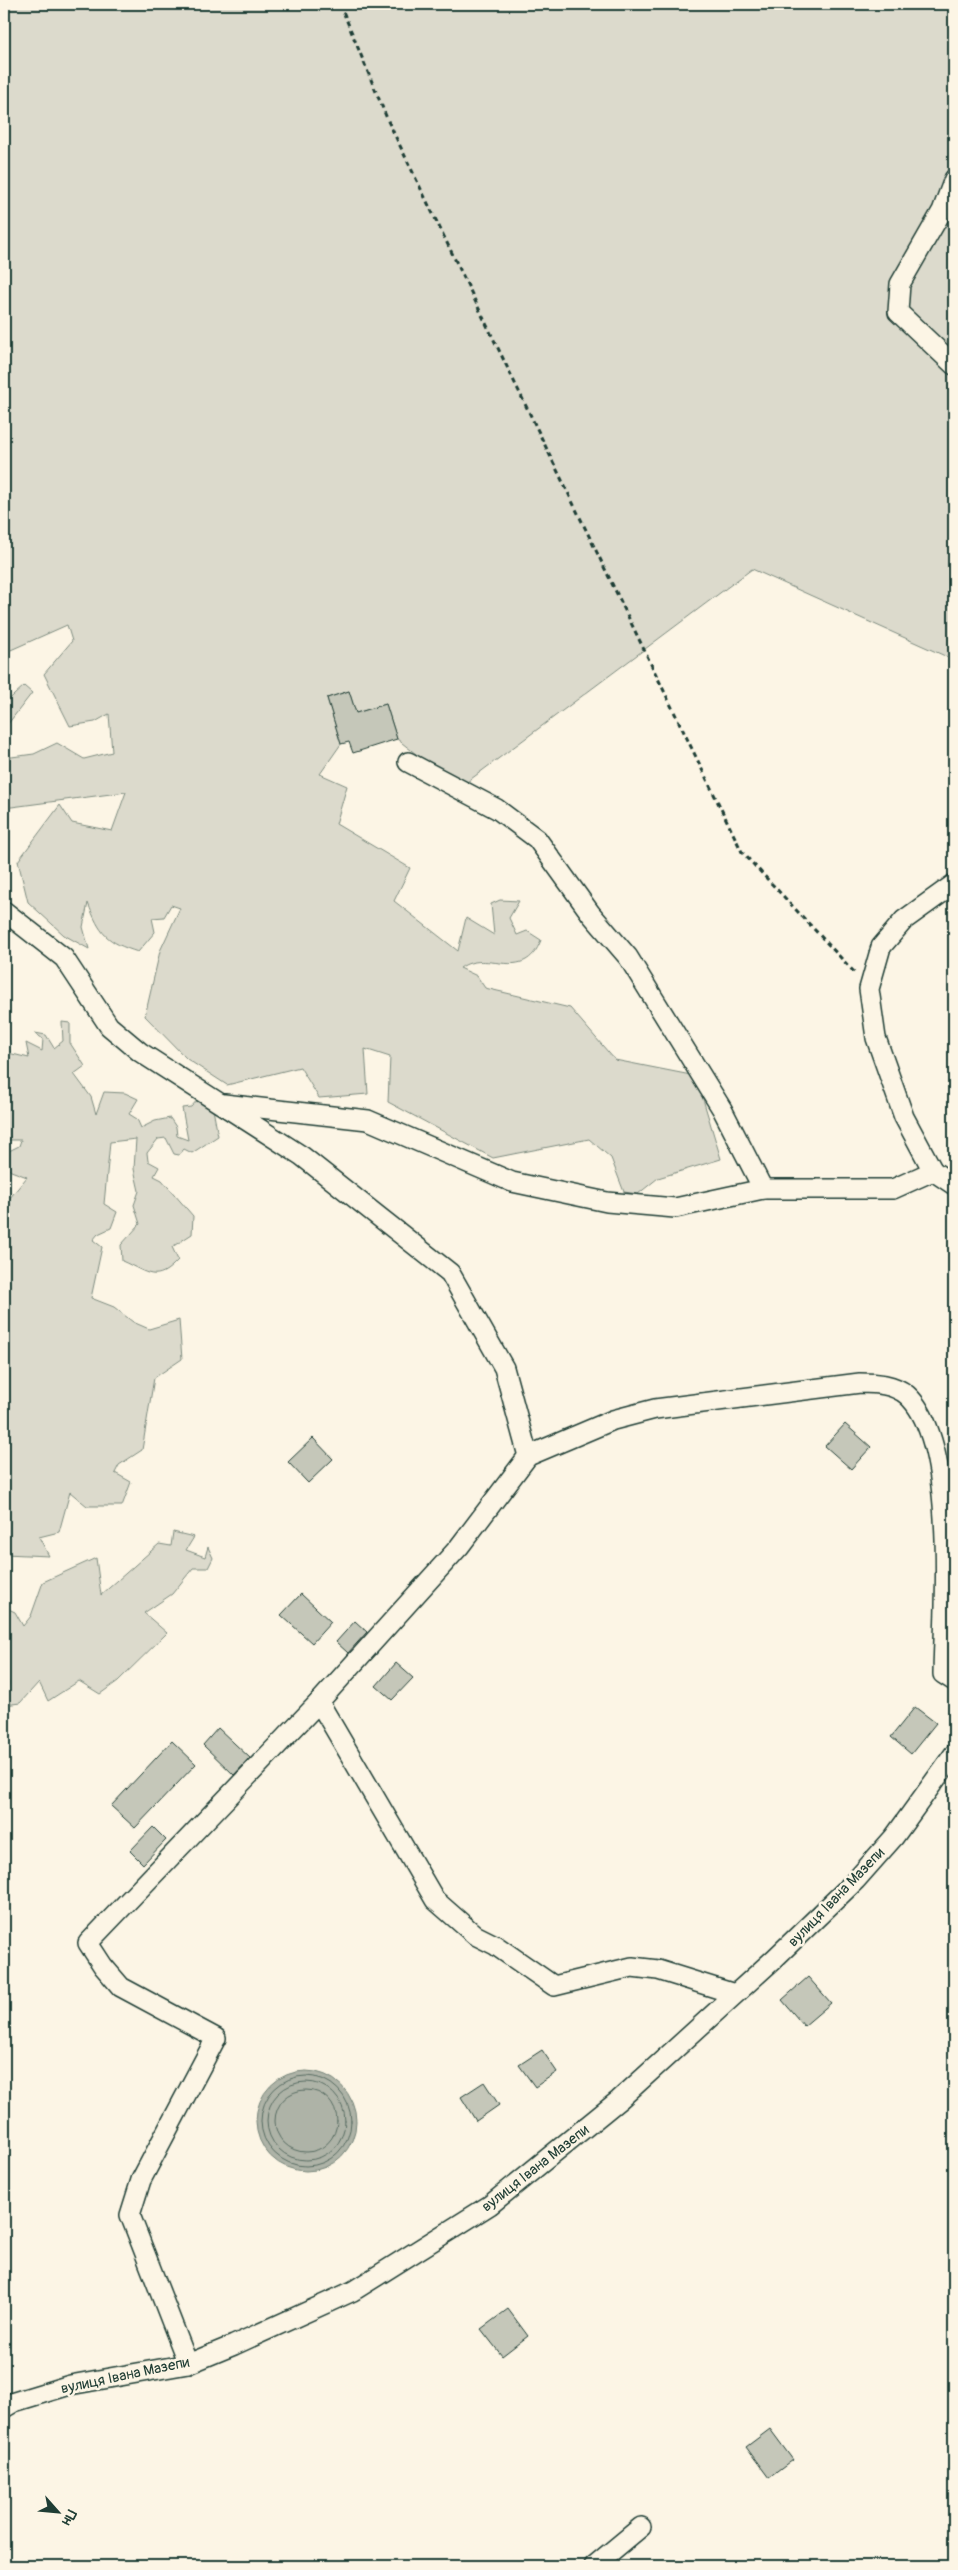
<svg xmlns="http://www.w3.org/2000/svg" width="958" height="2570" font-family="Pangolin,sans-serif">
	<style>
		.green { fill: #dcdacc; stroke: #7e8c80 }
		.water { fill: #aeb3a7; stroke: #758479 }
		.lines { fill: none; stroke-linecap: round; stroke-linejoin: round }
		.shore { stroke: #586c62; stroke-width: 1 }
		.building { fill: #c5c7b9; stroke: #1f3d34 }
		.minor-casing { stroke: #1f3d34; stroke-width: 22 }
		.path { stroke: #1f3d34; stroke-width: 3; stroke-dasharray: 5 4; stroke-linecap: butt }
		.minor { stroke: #fcf5e5; stroke-width: 19 }
		.labels { text-anchor: middle; stroke-width: 5; stroke-linejoin: round; paint-order: stroke }
		.street-label { font-size: 15px; fill: #1f3d34; stroke: #fcf5e5 }
	</style>
	<rect width="100%" height="100%" fill="#fcf5e5"/>
	<filter id="ink" filterUnits="userSpaceOnUse"><feTurbulence type="fractalNoise" baseFrequency=".02" numOctaves="2"/><feDisplacementMap in="SourceGraphic" scale="10" xChannelSelector="R" yChannelSelector="G"/><feConvolveMatrix kernelMatrix="1 2 1 2 8 2 1 2 1" color-interpolation-filters="sRGB"/></filter>
	<g filter="url(#ink)">
		<g class="green">
			<path d="M4,4H954V660L752,569L459,788L397,739L386,704L356,713L349,691L327,698L341,744L320,774L347,786L336,824L410,868L394,901L458,951L466,918L494,935L491,904L500,900L519,901L509,918L517,935L527,931L541,940C524,985 487,948 460,968L477,976L485,988L570,1008L615,1060L696,1076L721,1159L658,1178L638,1194L624,1192L611,1158L589,1139L493,1158L388,1102L390,1057L365,1049L368,1094L319,1098L300,1067L227,1085L187,1059L145,1016L160,951L180,908L171,905L164,917L152,918L155,932L138,952C106,942 100,934 88,903L83,927L89,949L64,935L28,902L18,861L60,805L72,823L112,831L126,792L4,808V758L34,754L57,743L84,759L112,752L109,714L95,722L70,726L44,674L72,641L67,625L4,653Z"/>
			<path d="M24,686L32,693L4,729V704Z"/>
			<path d="M62,1022L70,1023V1043L85,1066L74,1074L91,1097L96,1114L104,1092L125,1093L138,1099L129,1114L137,1119L141,1128L155,1121L170,1118L176,1127L177,1136L188,1140L182,1108L191,1107L199,1098L213,1109L218,1136L192,1153L184,1149L179,1155L174,1154L166,1138L158,1139L147,1153L148,1161L159,1167L154,1176L162,1180L193,1216L192,1234L172,1247L178,1260C156,1284 149,1273 122,1261L121,1245L140,1224L134,1205L139,1191L134,1169L136,1139L110,1142L104,1204L117,1212L111,1228L98,1234L93,1240L102,1247L91,1298L114,1307L133,1322L149,1329L179,1320L182,1359L154,1378L142,1450L119,1465L115,1473L131,1482L122,1506H87L70,1492L59,1532L39,1537L49,1556L4,1554V1203L5,1204L27,1177L11,1171L4,1165L5,1153L19,1146L21,1140H9L4,1134V1052L29,1058L26,1043L42,1051L43,1039L35,1033L46,1035L54,1048L63,1041Z"/>
			<path d="M173,1532L194,1537L186,1550L205,1557L208,1547L213,1558L208,1568H193L172,1594L144,1613L167,1633L118,1681L100,1694L79,1681L48,1701L39,1682L20,1703L5,1705L9,1683L4,1674V1607L15,1612L23,1626L31,1616L43,1582L96,1558L101,1595L159,1544L171,1546Z"/>
		</g>
		<circle class="water" cx="306" cy="2121" r="50"/>
		<g class="lines">
			<g class="shore">
				<circle cx="306" cy="2121" r="45"/>
				<circle cx="306" cy="2121" r="39"/>
				<circle cx="306" cy="2121" r="31"/>
			</g>
		</g>
		<g class="building">
			<path d="M349,691L356,713L386,704L397,739L353,753L349,742L341,744L327,698Z"/>
			<path d="M845,1424L871,1447L851,1469L825,1446Z"/>
			<path d="M313,1438L333,1459L308,1483L288,1462Z"/>
			<path d="M301,1594L331,1622L312,1643L281,1615Z"/>
			<path d="M355,1621L367,1632L348,1653L336,1642Z"/>
			<path d="M396,1663L413,1678L392,1700L376,1686Z"/>
			<path d="M915,1707L936,1723L911,1754L891,1737Z"/>
			<path d="M218,1728L250,1758L234,1775L203,1745Z"/>
			<path d="M172,1741L196,1764L135,1828L111,1806Z"/>
			<path d="M153,1827L166,1840L143,1864L130,1851Z"/>
			<path d="M808,1977L831,2003L804,2026L782,2000Z"/>
			<path d="M542,2050L557,2072L535,2087L519,2065Z"/>
			<path d="M484,2082L499,2105L476,2121L461,2097Z"/>
			<path d="M508,2309L528,2336L502,2356L481,2329Z"/>
			<path d="M770,2429L793,2460L769,2478L746,2447Z"/>
		</g>
		<g class="lines">
			<g class="minor-casing">
				<g id="minor">
					<path d="M954,179L942,211L900,284L898,312L954,365"/>
					<path d="M408,762L497,809L537,839L591,914L628,957L722,1109L763,1189"/>
					<path d="M4,911L64,958L109,1026L140,1052L302,1156L450,1273L504,1368L528,1456"/>
					<path d="M224,1104L368,1120L512,1182L607,1202L675,1208L763,1189H893L933,1171L954,1185"/>
					<path d="M933,1171L904,1117L876,1038L869,989L881,947L904,920L954,884"/>
					<path d="M319,1702L459,1547L528,1456L613,1420L655,1409L860,1383C876,1383 894,1384 907,1395C958,1441 944,1608 943,1674L954,1681"/>
					<path d="M188,2364L130,2215L141,2180L216,2038L121,1987L103,1966L88,1943L319,1702L435,1900L475,1935L495,1945L554,1986L632,1967L658,1970L735,1994"/>
					<path d="M4,2408L14,2402L70,2385L188,2364L234,2345L353,2291L490,2205L619,2100L774,1959L856,1880L894,1837L954,1754"/>
					<path d="M594,2566L641,2527"/>
				</g>
			</g>
			<path class="path" d="M340,4L388,121L742,852L855,973"/>
			<use href="#minor" class="minor"/>
		</g>
	</g>
	<g class="labels">
		<g class="street-label">
			<text transform="translate(836 1897) rotate(-46)" y="5">вулиця Івана Мазепи</text>
			<text transform="translate(535 2168) rotate(-38)" y="5">вулиця Івана Мазепи</text>
			<text transform="translate(125 2375) rotate(-12)" y="5">вулиця Івана Мазепи</text>
		</g>
	</g>
	<rect width="958" height="2570" fill="none" stroke="#fcf5e5" stroke-width="20"/>
	<rect x="10" y="10" width="938" height="2550" fill="none" stroke="#1f3d34" stroke-width="2" filter="url(#ink)"/>
	<g transform="translate(58 2512) rotate(117)" stroke="#fcf5e5" stroke-width="4" paint-order="stroke">
	<path d="M0-4L9 19L0 12L-9 19Z" fill="#1f3d34"/>
	<text y="-8" font-size="14" font-weight="bold" text-anchor="middle" fill="#1f3d34">Пн</text>
	</g>
</svg>
